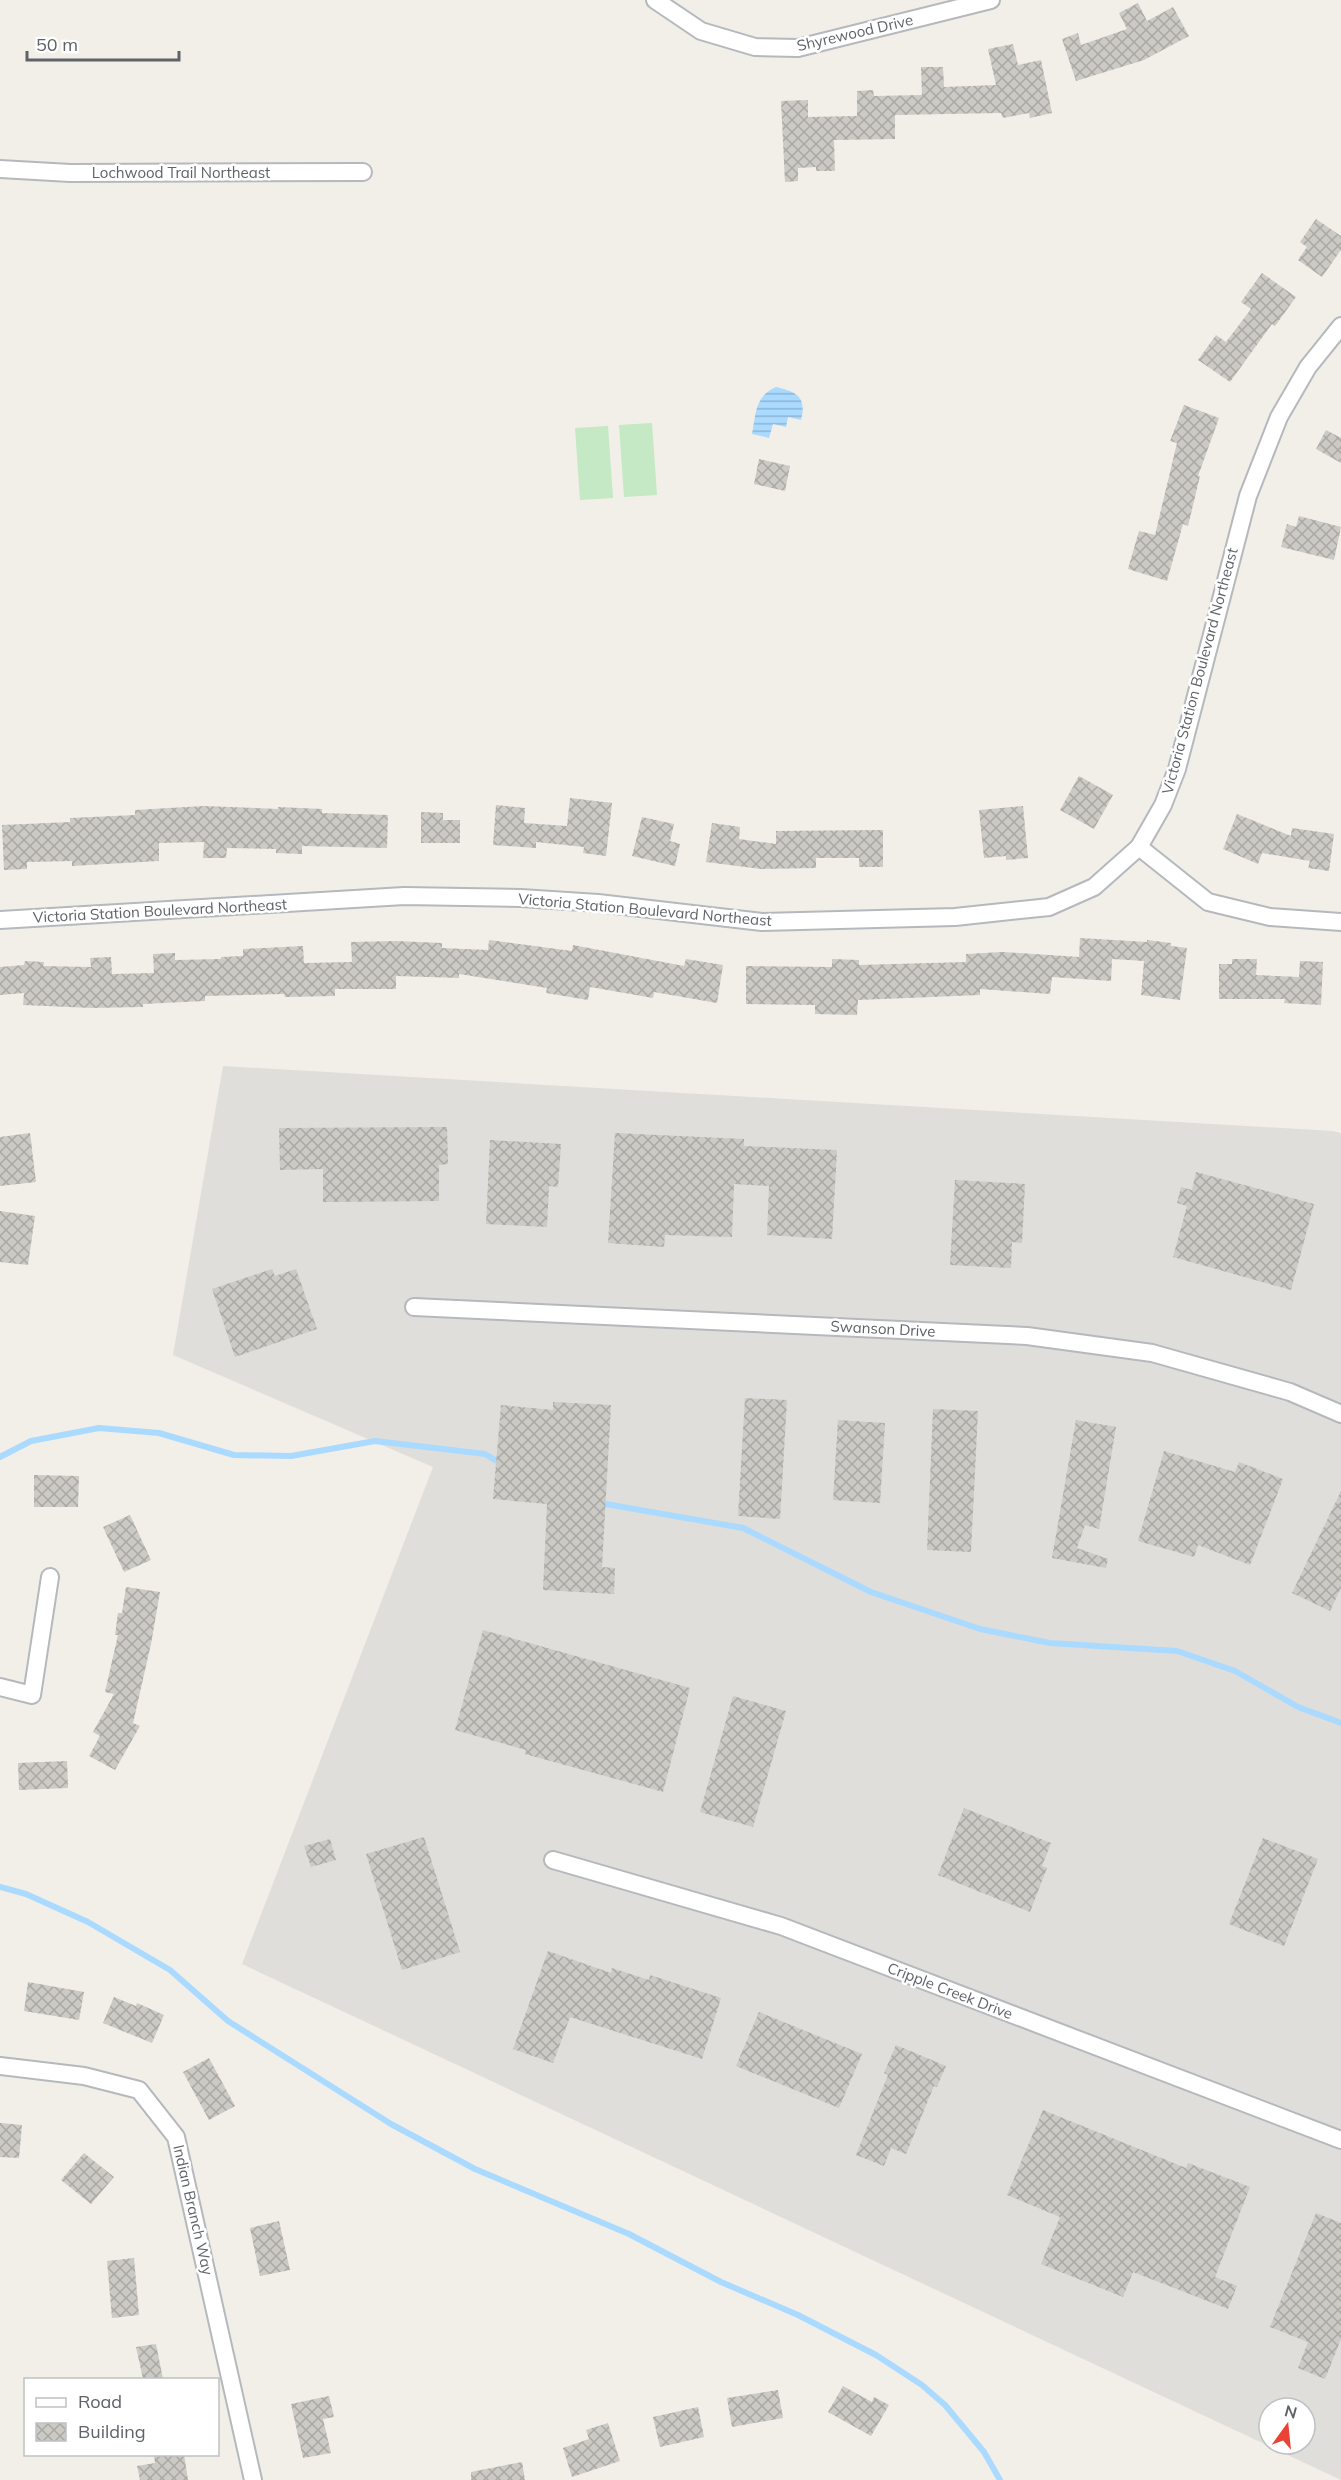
<svg xmlns="http://www.w3.org/2000/svg" width="1341" height="2480" font-family="Mulish,sans-serif">
	<style>
		.industrial { fill: #e0deda; fill-rule: evenodd }
		.pitch { fill: #c5e8c5 }
		.water { fill: url(#water-rules) }
		.lines { fill: none; stroke-linecap: round; stroke-linejoin: round }
		.stream { stroke: #aadaff; stroke-width: 6 }
		.building { fill: url(#building-cross-hatch) }
		.minor-casing { stroke: #b5b8bc; stroke-width: 20 }
		.minor { stroke: #fff; stroke-width: 16 }
		.labels { text-anchor: middle; stroke-width: 5; stroke-linejoin: round; paint-order: stroke }
		.street-label { font-size: 15px; fill: #5f6368; stroke: #fff }
	</style>
	<defs>
		<pattern id="water-rules" width="6" height="5" patternUnits="userSpaceOnUse" patternTransform="scale(1.5)"><rect width="6" height="5" fill="#aadaff"/><path d="M0 2.5h6" fill="none" stroke="#8eb4d2"/></pattern>
		<pattern id="building-cross-hatch" width="8" height="8" patternUnits="userSpaceOnUse" patternTransform="scale(1.5)"><rect width="8" height="8" fill="#cccac5"/><path d="M0 0l8 8M0 8l8-8" fill="none" stroke="#a9a8a4"/></pattern>
	</defs>
	<rect width="100%" height="100%" fill="#f1efe8"/>
	<path class="industrial" d="M223,1066L1333,1131L1341,1133V2480L242,1964L433,1467L173,1355ZM1269,2408H1305V2444H1269Z"/>
	<g class="pitch">
		<path d="M652,423L657,495L624,497L619,425Z"/>
		<path d="M608,426L613,498L580,500L575,428Z"/>
	</g>
	<path class="water" d="M776,387C797,392 807,397 801,420L788,417L786,427L773,424L769,438L752,434C756,413 755,396 776,387Z"/>
	<g class="lines">
		<g class="stream">
			<path d="M0,1457L31,1441L99,1428L159,1433L234,1455L291,1456L375,1441L485,1454L502,1464"/>
			<path d="M600,1503L743,1528L871,1592L980,1629L1050,1643L1177,1651L1235,1671L1298,1707L1341,1723"/>
			<path d="M0,1887L26,1894L88,1922L170,1970L228,2021L391,2124L475,2169L629,2234L721,2282L798,2315L876,2355L922,2385L945,2405L984,2452L1000,2480"/>
		</g>
	</g>
	<g class="building">
		<path d="M1138,3L1147,21L1173,7L1189,36L1144,60L1076,81L1062,39L1078,33L1081,45L1127,29L1119,13Z"/>
		<path d="M1013,44L1018,65L1041,60L1052,113L1030,118L1029,113L1003,118L1001,113L895,115V139L834,140L835,171H816V167L798,168V181L785,182L781,101L808,100V117L857,116V91L873,90L874,96L922,95L921,67H943L944,87L996,85L988,49Z"/>
		<path d="M1316,219L1341,236V250L1322,277L1298,260L1307,247L1300,242Z"/>
		<path d="M1262,273L1296,297L1275,326L1272,324L1230,382L1198,360L1216,335L1226,342L1251,309L1241,302Z"/>
		<path d="M1184,405L1219,418L1198,476H1200L1188,526L1183,524L1167,581L1128,569L1139,531L1155,535L1177,443L1170,441Z"/>
		<path d="M1326,430L1341,438V463L1316,449Z"/>
		<path d="M759,459L790,466L785,491L754,484Z"/>
		<path d="M1299,516L1341,527L1334,560L1281,547L1287,524L1296,527Z"/>
		<path d="M1079,776L1113,795L1094,829L1060,810Z"/>
		<path d="M570,798L612,803L606,856L583,853L584,847L536,842V848L493,845L496,805L525,808L524,823L567,826Z"/>
		<path d="M204,806L278,809V807L322,809V813L388,815L387,848L302,846V854L276,853V849L227,848L226,858H203L204,842L159,843V861L72,866V861L27,862V869L4,870L2,825L70,822V818L135,815V810Z"/>
		<path d="M1023,806L1028,858L1006,860V856L984,858L979,810Z"/>
		<path d="M421,812L443,813V820H460V843H421Z"/>
		<path d="M1237,814L1291,836L1292,828L1334,834L1329,871L1308,868L1310,861L1262,853L1258,864L1223,849Z"/>
		<path d="M642,817L674,824L670,841L680,844L675,866L632,856Z"/>
		<path d="M712,823L740,827L739,839L776,844V831L883,830V867H859V858H816V868L761,869L706,862Z"/>
		<path d="M1080,938L1147,942V940L1171,943V946L1187,948L1180,1000L1141,995L1144,961L1112,959L1111,981L1052,977L1050,994L980,989V995L858,1000L857,1015L815,1014V1005L746,1004V966L832,967V959L859,960V965L966,962V954L1003,952L1079,957Z"/>
		<path d="M489,940L572,951L573,945L684,966L686,959L723,965L717,1003L654,992L653,998L590,987L588,1000L546,993L547,988L459,974V978L396,976V989H335V996L285,997L284,994L205,996V1001L143,1004V1007L92,1008L23,1005L24,993L0,995V967L24,965L25,961L44,962L43,966L91,967L90,958L111,957L112,974L154,973L153,954L175,953V960L221,959V957L243,956V949L303,946L304,963L352,962L351,942L396,941L442,943V948L488,950Z"/>
		<path d="M1232,959H1257L1256,975L1299,977L1300,961L1323,962L1321,1005L1284,1003L1285,999H1219V964H1232Z"/>
		<path d="M447,1127L448,1164L439,1165V1201L323,1202V1169L280,1170L279,1128Z"/>
		<path d="M30,1133L36,1182L0,1186V1137Z"/>
		<path d="M615,1133L744,1139V1146L837,1150L832,1239L767,1235L769,1186L734,1184L732,1237L665,1235L664,1247L608,1243Z"/>
		<path d="M490,1140L561,1144L558,1187L549,1186L547,1227L486,1224Z"/>
		<path d="M1196,1172L1314,1204L1291,1290L1173,1257L1187,1206L1177,1203L1181,1187L1192,1190Z"/>
		<path d="M955,1180L1025,1184L1022,1243L1012,1242L1011,1268L950,1265Z"/>
		<path d="M0,1211L35,1216L28,1265L0,1262Z"/>
		<path d="M272,1269L275,1276L296,1269L317,1329L235,1357L212,1289Z"/>
		<path d="M745,1398L787,1400L780,1519L738,1516Z"/>
		<path d="M553,1402L611,1405L602,1567L615,1568L614,1594L543,1590L547,1504L493,1499L501,1405L553,1410Z"/>
		<path d="M933,1409L978,1411L971,1552L927,1550Z"/>
		<path d="M838,1420L885,1423L880,1503L833,1500Z"/>
		<path d="M1076,1420L1116,1427L1099,1529L1085,1525L1077,1548L1108,1559L1106,1568L1052,1558Z"/>
		<path d="M1164,1451L1235,1472L1239,1462L1283,1479L1250,1565L1198,1545L1194,1557L1138,1541Z"/>
		<path d="M34,1475L79,1476L78,1507H34Z"/>
		<path d="M1341,1491V1588L1330,1611L1292,1593Z"/>
		<path d="M130,1515L151,1560L124,1572L103,1527Z"/>
		<path d="M126,1587L160,1592L151,1644L133,1723L140,1726L115,1770L89,1756L100,1736L93,1732L114,1694L105,1692L118,1635H115L118,1613H122Z"/>
		<path d="M483,1630L690,1688L663,1792L525,1754L526,1750L455,1730Z"/>
		<path d="M733,1696L786,1711L753,1827L700,1812Z"/>
		<path d="M67,1761L68,1788L19,1790L18,1763Z"/>
		<path d="M964,1808L1051,1843L1042,1866L1047,1868L1030,1912L938,1875Z"/>
		<path d="M424,1837L460,1952L402,1970L366,1854Z"/>
		<path d="M1263,1838L1318,1859L1284,1946L1229,1924Z"/>
		<path d="M330,1839L336,1860L311,1867L304,1846Z"/>
		<path d="M548,1951L611,1973L612,1968L649,1980L650,1975L721,1998L702,2059L570,2017L553,2063L513,2049Z"/>
		<path d="M28,1982L84,1992L79,2020L24,2011Z"/>
		<path d="M114,1997L136,2006L137,2003L164,2015L152,2043L103,2023Z"/>
		<path d="M759,2012L862,2054L839,2108L736,2066Z"/>
		<path d="M896,2045L946,2066L937,2087L934,2086L906,2154L891,2148L884,2166L856,2155L888,2075L884,2073Z"/>
		<path d="M209,2058L235,2106L209,2120L183,2072Z"/>
		<path d="M1043,2110L1186,2168L1188,2163L1250,2187L1215,2277L1237,2286L1228,2309L1133,2272L1123,2297L1041,2264L1060,2217L1007,2195Z"/>
		<path d="M0,2123L22,2125L19,2158L0,2157Z"/>
		<path d="M84,2153L114,2177L91,2204L61,2180Z"/>
		<path d="M1316,2213L1341,2223V2339L1325,2379L1298,2368L1308,2342L1270,2327Z"/>
		<path d="M279,2221L290,2270L260,2276L250,2228Z"/>
		<path d="M134,2258L139,2315L112,2318L107,2261Z"/>
		<path d="M156,2344L163,2379H143L136,2347Z"/>
		<path d="M843,2386L872,2402L874,2397L889,2405L871,2436L828,2412Z"/>
		<path d="M778,2390L783,2418L732,2427L727,2398Z"/>
		<path d="M329,2396L334,2417L323,2419L331,2453L303,2458L291,2404Z"/>
		<path d="M698,2407L704,2437L660,2447L653,2417Z"/>
		<path d="M608,2423L620,2461L572,2477L563,2448L589,2439L586,2430Z"/>
		<path d="M154,2454H184L188,2480H140L137,2466L155,2463Z"/>
		<path d="M522,2462L525,2480H471V2472Z"/>
	</g>
	<g class="lines">
		<g class="minor-casing">
			<g id="minor">
				<path d="M655,0L701,31L755,47L798,48L991,0"/>
				<path d="M0,169L70,173L363,172"/>
				<path d="M1139,847L1208,902L1270,917L1341,922"/>
				<path d="M0,920L404,896L521,898L598,903L762,922L955,917L1049,907L1094,887L1139,847L1163,805L1177,769L1248,496L1279,417L1308,367L1341,326"/>
				<path d="M414,1307L1027,1336L1152,1353L1290,1392L1341,1414"/>
				<path d="M0,1687L32,1695L50,1577"/>
				<path d="M553,1860L781,1926L1341,2140"/>
				<path d="M0,2066L84,2076L139,2090L176,2137L253,2480"/>
			</g>
		</g>
		<use href="#minor" class="minor"/>
	</g>
	<g class="labels">
		<g class="street-label">
			<text transform="translate(855 33) rotate(-13)" y="5">Shyrewood Drive</text>
			<text x="181" y="178">Lochwood Trail Northeast</text>
			<text transform="translate(1200 671) rotate(-75)" y="5">Victoria Station Boulevard Northeast</text>
			<text transform="translate(645 910) rotate(5)" y="5">Victoria Station Boulevard Northeast</text>
			<text transform="translate(160 911) rotate(-3)" y="5">Victoria Station Boulevard Northeast</text>
			<text transform="translate(883 1329) rotate(3)" y="5">Swanson Drive</text>
			<text transform="translate(950 1991) rotate(21)" y="5">Cripple Creek Drive</text>
			<text transform="translate(193 2210) rotate(77)" y="5">Indian Branch Way</text>
		</g>
	</g>
	<rect x="24" y="2378" width="195" height="78" fill="#ffffff" stroke="#bfc1c3" stroke-width="1.5"/>
	<rect x="36" y="2398" width="30" height="9" fill="#ffffff" stroke="#bfc1c3" stroke-width="1.5"/>
	<text x="78" y="2408" font-size="18" fill="#5f6368">Road</text>
	<rect x="36" y="2423" width="30" height="18" fill="url(#building-cross-hatch)" stroke="#bfc1c3" stroke-width="1.5"/>
	<text x="78" y="2438" font-size="18" fill="#5f6368">Building</text>
	<g transform="translate(1287 2426) rotate(15)"><circle r="28" fill="#ffffff" stroke="#bfc1c3" stroke-width="1.5"/>
	<path d="M0-4.5L10 22L0 15L-10 22Z" fill="#ea4335"/>
	<text y="-9" font-size="16" font-weight="bold" text-anchor="middle" fill="#5f6368">N</text>
	</g>
	<path d="M27 51v9h152v-9" fill="none" stroke="#5f6368" stroke-width="3"/>
	<text x="36" y="51" font-size="18" fill="#5f6368" stroke="#ffffff" stroke-width="4.5" paint-order="stroke">50 m</text>
</svg>
